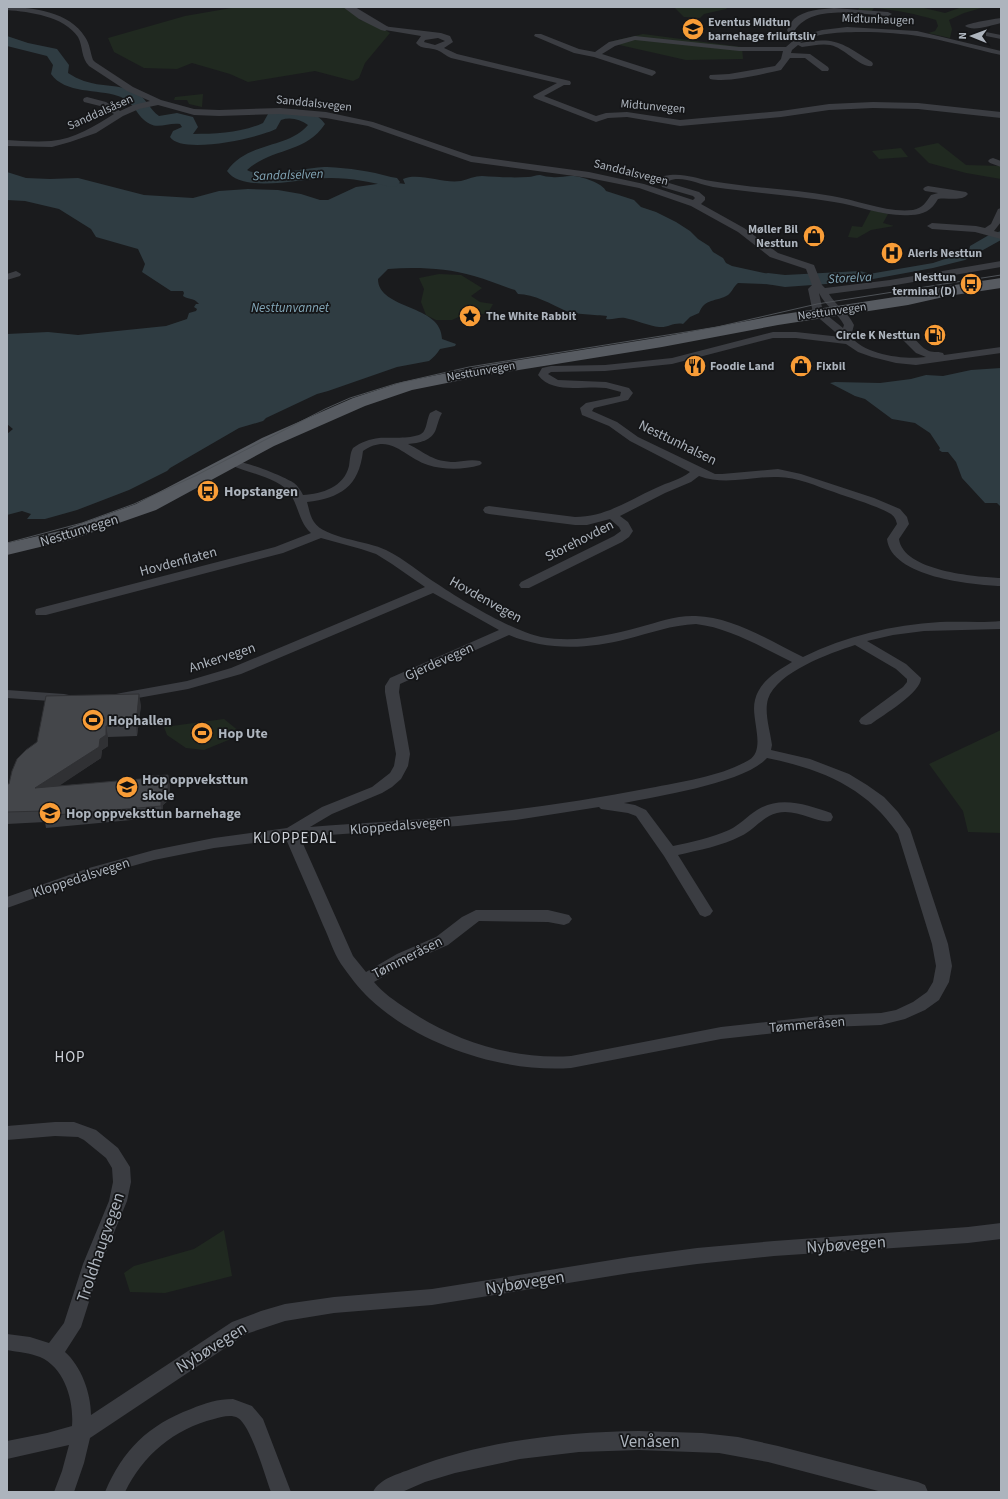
<svg xmlns="http://www.w3.org/2000/svg" width="1008" height="1499" font-family="'Source Sans 3',sans-serif">
	<style>
		.green { fill: #202920 }
		.water { fill: #2f3c42 }
		.lines { fill: none; stroke-linecap: round; stroke-linejoin: round }
		.river { fill: #2f3c42; fill-rule: evenodd }
		.minor { fill: #3b3d42; fill-rule: evenodd }
		.tertiary { fill: #3b3d42; fill-rule: evenodd }
		.primary { fill: #575b61; fill-rule: evenodd }
		.tram { stroke: #4e5257; stroke-width: 1 }
		.wall { fill: #3a3c40 }
		.shaded-wall { fill: #303134 }
		.building { fill: #44464a; stroke: #303134 }
		.labels { text-anchor: middle; stroke-width: 3.5; stroke-linejoin: round; paint-order: stroke }
		.far-street-label { font-size: 12px; fill: #adb4bd; stroke: #151618 }
		.far-poi-label { font-size: 12px; font-weight: bold; fill: #adb4bd; stroke: #151618; text-anchor: start }
		.far-water-label { font-size: 13px; font-style: italic; fill: #83a7b8; stroke: #151618 }
		.street-label { font-size: 14px; fill: #adb4bd; stroke: #151618 }
		.poi-label { font-size: 14px; font-weight: bold; fill: #adb4bd; stroke: #151618; text-anchor: start }
		.neighbourhood-label { font-size: 15px; letter-spacing: 1px; fill: #ced2d9; stroke: #151618 }
		.near-street-label { font-size: 17px; fill: #adb4bd; stroke: #151618 }
	</style>
	<rect width="100%" height="100%" fill="#1a1b1d"/>
	<g class="green">
		<path d="M237,7H349L360,20L378,25L390,33L365,63L359,78L353,81L315,71L248,82L230,74L192,63L177,69L144,68L114,52L108,38L185,16Z"/>
		<path d="M674,7H728L726,9L704,14L700,18L684,17Z"/>
		<path d="M860,7H920L945,13L962,7H985L964,13L949,20L952,29L950,38L928,33L935,31L938,26L936,20C916,14 896,10 874,8L871,12L857,11Z"/>
		<path d="M643,34L742,47L743,59L686,60L615,44L613,41Z"/>
		<path d="M203,94L202,107L189,104L187,100H174L175,97Z"/>
		<path d="M938,143L966,165L1001,166V179L966,173L929,163L914,148Z"/>
		<path d="M901,148L908,157L879,159L872,151Z"/>
		<path d="M871,210L888,214L883,223L894,226L871,230L857,238L848,237L852,226L862,227Z"/>
		<path d="M439,274L461,275L482,288L471,296L480,302L493,304L488,313L476,315L467,313L452,320H436L426,315L421,302L424,289L419,278Z"/>
		<path d="M224,719L240,732L231,739L204,750L186,748L167,735L164,727Z"/>
		<path d="M1001,730V833L968,832L963,811L929,764Z"/>
		<path d="M224,1230L232,1276L165,1293L130,1292L124,1273L134,1266L194,1249Z"/>
	</g>
	<g class="water">
		<path d="M7,172L26,178L50,179L78,178L144,195L193,198L219,191L248,189L278,190L301,194L320,200H328L356,187L391,182L405,184L403,179C419,172 443,184 461,181C468,179 475,176 482,176C497,177 513,178 528,177C532,177 536,175 540,175C544,176 548,177 552,177C558,178 565,176 570,176C579,175 603,183 606,191L634,200L641,207L656,212L676,222L690,231L698,239L709,246L713,252L723,258L726,263L732,266L773,275L803,278L804,282L789,285L738,283C734,286 732,292 728,295C716,302 705,298 699,313L690,317L683,324C674,322 668,328 659,327C650,326 635,320 625,318C618,317 613,320 606,319L607,316C597,315 573,314 566,311C551,304 534,294 518,294L515,290C502,286 488,280 474,276C446,268 417,267 388,269L378,279C378,310 442,304 442,339L456,344L455,346L440,349C437,354 433,358 429,361L397,367L328,391L317,394L266,418L263,421L239,428L170,468L167,471L129,490L77,510L45,519H27L31,514L22,511L7,515V434L13,429L7,424V334L48,332L78,335L166,326L187,319L189,313L196,311L197,309L194,307L196,304H199C193,297 189,300 183,296L184,293L183,291H171L142,272L145,264L138,249L96,237L91,229L59,209L25,201L7,200Z"/>
		<path d="M1001,231V240L965,260L933,268L873,279L829,280L825,279L824,276H842L861,273L869,274L933,263L969,251L970,246L989,235Z"/>
		<path d="M1001,368V507L997,503H985L962,478L956,462L948,452H942L939,450L940,448L930,433L915,423L892,419L865,399L855,396L830,383L835,382L880,383L911,379L926,375L943,376L971,370Z"/>
	</g>
	<g class="lines">
		<g class="river">
			<path d="M7,36L28,43L57,49L69,65L68,73C73,76 78,79 84,81C101,87 119,84 135,92C146,97 149,109 159,116L177,113L193,117L198,127L193,134C217,134 241,133 263,123L268,114C286,107 313,107 325,124C305,154 273,147 247,170C262,179 307,167 327,167C349,168 370,171 391,177L397,178L400,182L397,186L391,187C371,182 352,178 331,178C305,177 244,195 227,171C248,141 288,149 308,125C300,119 290,117 281,120L276,129C258,138 182,155 170,137L173,131L182,127L180,124C170,122 159,129 150,124C136,117 135,101 118,96C98,89 65,94 51,74L53,65L47,56L7,46Z"/>
			<path d="M860,271L867,273L869,277L867,281L785,287L761,283L759,279L761,275L768,273L785,275Z"/>
		</g>
		<g class="minor">
			<path d="M7,7C33,7 70,12 85,37C90,44 90,52 93,60L95,62L133,87L161,100L194,109L219,110L280,108L326,112L373,122L472,156L589,172L644,184L693,200L695,198L693,196L662,187L659,181L664,176C681,172 695,178 711,181C751,188 792,189 832,196C858,200 886,213 913,210C923,208 926,202 931,195L938,193L925,191L923,189L925,187L928,186L966,192L968,194C962,202 947,197 938,199C932,210 923,215 911,215C885,217 859,206 834,202C794,195 753,193 713,187C700,185 681,175 669,181V183L699,192L705,197V200L701,204L744,228L778,253L814,265L822,285L825,288L890,280L1001,261V267L890,286L829,294C836,306 848,312 854,325L851,336C863,355 906,360 926,357L916,353L901,338L900,336L901,334C912,331 918,346 927,350C932,353 937,351 943,353L944,355L1001,347V353L916,365L896,363L872,357L858,352L846,344L796,338H773L672,364L605,371L551,372L548,374L558,380L606,382L629,388L633,393L628,400L594,408L592,411L617,422L638,437L715,474H722L778,469L801,474L874,498L900,509L907,517L909,524L899,539C903,571 976,577 1001,578V586C972,585 891,577 887,539L897,524C896,520 895,517 891,514C873,504 852,499 834,492C816,486 797,477 778,477C751,476 726,486 699,476L691,482L665,493L620,516L628,522L633,531L629,537L622,542L529,588H521L519,585L521,582L614,536L621,531L619,527L610,519L587,525H575L489,514L485,513L483,510L485,507L489,506L575,517C606,517 629,500 656,488C668,482 680,480 690,472L630,441L609,426L582,415L580,408L586,403L620,396L621,392C616,391 611,389 606,388C584,385 553,395 538,375L542,368L551,366L605,365L672,358L773,332H796L841,337L813,313L808,289L812,285L806,269L770,257L738,232L691,206L639,188L589,178L471,162L368,126L326,118L280,114L219,116L194,115L158,105L139,109L123,116L96,133L70,142L52,147L7,146V140C21,141 37,142 51,141C74,139 95,126 114,114L100,106L84,102L83,100L84,98L87,97L106,102L120,111L133,105L150,101L127,91L89,66C81,58 83,46 78,37C64,16 30,12 7,10ZM819,293C826,307 838,313 844,325L843,328L823,312Z"/>
			<path d="M834,8L888,12L892,14L888,16C861,14 812,4 795,30L797,34L801,36L822,30L847,27L917,31L1001,51V55C973,49 945,40 918,36C893,32 819,27 800,43C836,36 843,44 872,62L873,64L872,66C862,68 846,51 836,47C826,42 813,46 802,47L798,45L792,50L791,53L810,54L828,67L829,69L828,71H822L805,58H790L781,70C762,74 729,83 710,79L709,77L710,75L729,74L775,66L781,59L783,51H739L635,40L615,46L602,54L655,71L656,73L652,76L594,57L574,53L534,36L535,34H541L579,49L595,52L609,42L635,36L739,47H786L795,39L791,38L787,30C789,27 791,22 794,19C804,10 822,9 834,8Z"/>
			<path d="M1001,18V23C992,25 973,32 965,26C968,23 994,19 1001,18Z"/>
			<path d="M382,26L441,33L450,36L453,42L444,48L457,54L570,81L571,83L570,85H564L544,96L596,116L606,113L627,112L680,120L781,111L829,104L873,102L918,103L1001,112V118L918,109L873,108L829,110L781,117L680,126L627,117L608,118L596,122L534,98L533,96L557,83L451,58C446,56 442,52 437,50C430,47 422,50 416,43L421,36L385,30L381,28ZM438,38L445,41L435,45L424,42L425,40Z"/>
			<path d="M986,32L1001,35V39L986,36Z"/>
			<path d="M993,158L1001,161V167L990,163L988,161L990,159Z"/>
			<path d="M1001,208V222L994,231L1001,233V239L975,232L932,229L927,226L932,223L976,226L985,228L991,224L998,209Z"/>
			<path d="M16,271L21,274L20,276L7,280V274Z"/>
			<path d="M436,410L442,413C439,418 438,423 436,429C432,441 419,443 408,444C426,453 433,462 455,462C463,461 472,459 480,461L482,463L480,465C463,470 444,470 428,465C403,457 391,432 363,451C359,487 340,498 307,502C309,509 310,516 314,522C324,538 368,541 386,550C405,559 421,574 439,585C464,602 513,631 541,637C575,643 607,636 640,627C658,622 677,615 696,616C733,617 770,641 803,657C846,636 892,625 940,622C960,621 981,623 1001,621V629L924,631L893,635L867,641L906,664L921,678C921,693 883,715 871,724L866,725L861,724L859,721L861,718L903,687L907,682V679L896,669L855,645C830,653 777,672 768,699C764,713 770,730 772,745L771,750L810,759L849,774L867,785L884,797L898,812L910,829L948,944L952,966L949,982L939,1000L925,1010L905,1019L881,1025L829,1027L721,1039L571,1068C503,1073 419,1045 370,999C359,989 349,975 341,964C333,952 329,937 323,925C311,896 298,867 286,839L214,848L154,860L100,875L7,908V897L89,868L154,850L214,838L287,828L322,807L372,787L390,773L394,766L396,754L385,692V686L390,678L499,630L433,593L241,674L188,689L121,701L116,700L114,697L116,694L121,693L187,681L231,668L425,587L392,564L376,554L361,549L321,538L283,553L46,615H36L35,612L36,609L275,547L311,533C299,522 299,508 291,495C282,479 249,473 233,466L231,464L233,462C242,459 285,477 294,483C298,486 301,491 303,495C322,494 344,487 349,466C350,460 350,453 353,448C361,442 370,439 379,438C389,437 419,440 424,431C427,426 427,419 430,413ZM696,624C730,628 761,647 792,662C777,671 759,682 755,700C750,718 767,749 749,760C722,776 681,782 650,788C587,800 523,810 458,816C409,821 359,823 310,827L332,814L382,793L392,787L401,779L408,766L410,754L399,692L400,684L509,635C547,651 588,649 627,639C650,633 672,625 696,624ZM767,758C821,769 866,787 898,834L932,944L936,966L933,982L927,992L913,1002L896,1010L881,1013L829,1015L721,1027L571,1056C513,1060 454,1041 407,1009C395,1001 383,993 374,982L409,962L448,945L479,921L548,922L564,925L569,923L572,919L569,915L548,910H476L462,917L436,937L397,954L366,972L353,956L300,837L458,826L516,820L599,807L601,809L628,813L636,816L664,856L700,915L705,917L710,915L713,911L678,855C699,850 722,846 741,836C754,830 763,816 777,813C797,808 818,824 831,821L833,817L831,813C808,805 780,795 757,810C747,816 740,825 729,830C711,838 692,842 673,846L646,810L635,805L624,803C658,796 745,783 767,758Z"/>
			<path d="M7,690L64,694L69,695L71,698L69,701L64,702L7,698Z"/>
			<path d="M55,1122H74L96,1130L118,1148L130,1167L131,1182L127,1201L101,1264L81,1327L65,1352C81,1366 91,1393 91,1415L232,1322L261,1311L285,1304L334,1297L432,1289L630,1257L697,1248L774,1241L968,1227L1001,1223V1239L968,1243L774,1256L697,1264L630,1273L432,1305L334,1313L285,1321L246,1334L90,1438L84,1463L74,1492H54L62,1471L69,1445L7,1459V1441L47,1433L72,1426C74,1401 65,1368 40,1357C30,1353 18,1352 7,1350V1334L30,1337L49,1343L64,1323L83,1264L109,1201L113,1182L112,1168L106,1158L84,1140L78,1137L55,1136L7,1140V1126Z"/>
			<path d="M233,1399L252,1406L263,1419L291,1492H271C265,1476 251,1426 238,1418C231,1414 221,1417 214,1419C174,1429 143,1455 125,1492H105C123,1450 148,1425 191,1409C205,1403 218,1399 233,1399Z"/>
			<path d="M639,1431L702,1433L738,1437L778,1446L918,1482L925,1485L928,1492H882L768,1462L719,1453L639,1450L579,1452L520,1459L455,1473L425,1482L402,1492H373C379,1479 398,1474 411,1469C483,1441 562,1432 639,1431Z"/>
		</g>
		<path class="tertiary" d="M343,7H355L390,28L385,31L381,30L359,19Z"/>
		<path class="primary" d="M1001,278V288L948,296L908,305L778,325L662,347L487,375L412,390L365,406L274,446L156,510L73,539L7,555V543L60,531L136,504L262,438L353,398L402,382L487,365L662,337L778,315L908,295L948,286Z"/>
		<path class="tram" d="M7,543L82,523L134,504L195,476L325,409L350,398L395,384L469,367L717,327L817,304L1001,275"/>
	</g>
	<path class="wall" d="M141,705L137,736L108,737V746L102,750L101,758L58,786L152,778L168,775L170,786V799L163,805V817L46,828L45,822L7,824V784H9Z"/>
	<g class="shaded-wall">
		<path d="M139,694L141,705L137,736L136,725Z"/>
		<path d="M106,726L108,737V746L102,750L101,758L38,800L35,788L100,739Z"/>
		<path d="M168,775L170,786V799L163,805V817L161,806V794Z"/>
	</g>
	<path class="building" d="M139,694L136,725L106,726V735L100,739L99,747L35,788L152,778V776L168,775V788L161,794V806L44,816V811L7,812V784H9L12,771L17,759L26,750L37,742L46,696Z"/>
	<defs>
		<g id="school-disc" transform="scale(1.15)"><circle r="9.5" fill="#f99d37" stroke="#151618"/><path d="M0-5L7-2L0 1L-7-2ZM-4 1L0 2.5L4 1V4Q0 6-4 4Z" fill="#111"/></g>
		<g id="shop-disc" transform="scale(1.15)"><circle r="9.5" fill="#f99d37" stroke="#151618"/><path d="M-5-2.5h2.3a2.7 3.5 0 0 1 5.4 0H5L5.5 6h-11ZM-1.5-2.5h3a1.5 2.3 0 0 0-3 0Z" fill="#111"/></g>
		<g id="hospital-disc" transform="scale(1.15)"><circle r="9.5" fill="#f99d37" stroke="#151618"/><path d="M-5-5h3v3.5h4V-5h3V5h-3V1.5h-4V5h-3Z" fill="#111"/></g>
		<g id="bus-disc" transform="scale(1.15)"><circle r="9.5" fill="#f99d37" stroke="#151618"/><path d="M-5-6H5V4H4V6H2V4H-2V6H-4V4H-5ZM-3.5-4V0h7V-4ZM-3.5 1.2v1.5H-2V1.2ZM2 1.2v1.5H3.5V1.2Z" fill="#111"/></g>
		<g id="sight-disc" transform="scale(1.15)"><circle r="9.5" fill="#f99d37" stroke="#151618"/><path d="M0-6L1.8-2.2L6-1.7L2.9 1.2L3.7 5.4L0 3.3L-3.7 5.4L-2.9 1.2L-6-1.7L-1.8-2.2Z" fill="#111"/></g>
		<g id="fuel-disc" transform="scale(1.15)"><circle r="9.5" fill="#f99d37" stroke="#151618"/><path d="M-5.5-6h7V0h2V4h1.3V-2.5L3-4.5l.8-.8L6-3V5H2.5V1h-1V6h-7ZM-4.2-4.7v3.2H.2V-4.7Z" fill="#111"/></g>
		<g id="restaurant-disc" transform="scale(1.15)"><circle r="9.5" fill="#f99d37" stroke="#151618"/><path d="M-5-6h1v4h1v-4h1v4h1v-4h1v5L-1.5 .5V6h-2V.5L-5-1ZM5-6V6H3V1.5H1.5Q1.5-4 5-6Z" fill="#111"/></g>
		<g id="stadium-disc" transform="scale(1.15)"><circle r="9.5" fill="#f99d37" stroke="#151618"/><path d="M0-5a6.5 5 0 1 0 0 10a6.5 5 0 1 0 0-10ZM-3.5-1.8h7v3.6h-7Z" fill="#111"/></g>
	</defs>
	<g fill-rule="evenodd">
		<use href="#school-disc" x="693" y="29"/>
		<use href="#shop-disc" x="814" y="236"/>
		<use href="#hospital-disc" x="892" y="253"/>
		<use href="#bus-disc" x="971" y="284"/>
		<use href="#sight-disc" x="470" y="316"/>
		<use href="#fuel-disc" x="935" y="335"/>
		<use href="#restaurant-disc" x="695" y="366"/>
		<use href="#shop-disc" x="801" y="366"/>
		<use href="#bus-disc" x="208" y="491"/>
		<use href="#stadium-disc" x="93" y="720"/>
		<use href="#stadium-disc" x="202" y="733"/>
		<use href="#school-disc" x="127" y="787"/>
		<use href="#school-disc" x="50" y="813"/>
	</g>
	<g class="labels">
		<g class="far-street-label">
			<text transform="translate(878 19) rotate(2)" y="4">Midtunhaugen</text>
			<text transform="translate(314 103) rotate(6)" y="4">Sanddalsvegen</text>
			<text transform="translate(653 106) rotate(5)" y="4">Midtunvegen</text>
			<text transform="translate(100 112) rotate(-24)" y="4">Sanddalsåsen</text>
			<text transform="translate(631 172) rotate(14)" y="4">Sanddalsvegen</text>
			<text transform="translate(832 311) rotate(-8)" y="4">Nesttunvegen</text>
			<text transform="translate(481 371) rotate(-10)" y="4">Nesttunvegen</text>
		</g>
		<g class="far-poi-label">
			<text x="708" y="26">Eventus Midtun<tspan x="708" dy="14">barnehage friluftsliv</tspan></text>
			<text x="798" y="233" text-anchor="end">Møller Bil<tspan x="798" dy="14">Nesttun</tspan></text>
			<text x="908" y="257">Aleris Nesttun</text>
			<text x="956" y="281" text-anchor="end">Nesttun<tspan x="956" dy="14">terminal (D)</tspan></text>
			<text x="486" y="320">The White Rabbit</text>
			<text x="920" y="339" text-anchor="end">Circle K Nesttun</text>
			<text x="710" y="370">Foodie Land</text>
			<text x="816" y="370">Fixbil</text>
		</g>
		<g class="far-water-label">
			<text transform="translate(288 174) rotate(-2)" y="5">Sandalselven</text>
			<text transform="translate(850 277) rotate(-3)" y="5">Storelva</text>
			<text x="290" y="312">Nesttunvannet</text>
		</g>
		<g class="street-label">
			<text transform="translate(678 442) rotate(26)" y="5">Nesttunhalsen</text>
			<text transform="translate(79 530) rotate(-17)" y="5">Nesttunvegen</text>
			<text transform="translate(579 540) rotate(-27)" y="5">Storehovden</text>
			<text transform="translate(178 561) rotate(-15)" y="5">Hovdenflaten</text>
			<text transform="translate(486 599) rotate(29)" y="5">Hovdenvegen</text>
			<text transform="translate(222 657) rotate(-18)" y="5">Ankervegen</text>
			<text transform="translate(439 661) rotate(-24)" y="5">Gjerdevegen</text>
			<text transform="translate(400 825) rotate(-5)" y="5">Kloppedalsvegen</text>
			<text transform="translate(81 877) rotate(-18)" y="5">Kloppedalsvegen</text>
			<text transform="translate(407 957) rotate(-27)" y="5">Tømmeråsen</text>
			<text transform="translate(807 1024) rotate(-5)" y="5">Tømmeråsen</text>
		</g>
		<g class="poi-label">
			<text x="224" y="496">Hopstangen</text>
			<text x="108" y="725">Hophallen</text>
			<text x="218" y="738">Hop Ute</text>
			<text x="142" y="784">Hop oppveksttun<tspan x="142" dy="16">skole</tspan></text>
			<text x="66" y="818">Hop oppveksttun barnehage</text>
		</g>
		<g class="neighbourhood-label">
			<text x="295" y="843">KLOPPEDAL</text>
			<text x="70" y="1062">HOP</text>
		</g>
		<g class="near-street-label">
			<text transform="translate(846 1244) rotate(-4)" y="6">Nybøvegen</text>
			<text transform="translate(100 1247) rotate(-71)" y="6">Troldhaugvegen</text>
			<text transform="translate(525 1282) rotate(-9)" y="6">Nybøvegen</text>
			<text transform="translate(211 1347) rotate(-32)" y="6">Nybøvegen</text>
			<text x="650" y="1447">Venåsen</text>
		</g>
	</g>
	<rect width="1008" height="1499" fill="none" stroke="#adb4bd" stroke-width="16"/>
	<g transform="translate(972 36) rotate(271)" stroke="#151618" stroke-width="3" paint-order="stroke">
	<path d="M0-3L7 15L0 10L-7 15Z" fill="#adb4bd"/>
	<text y="-6" font-size="11" font-weight="bold" text-anchor="middle" fill="#adb4bd">N</text>
	</g>
</svg>
